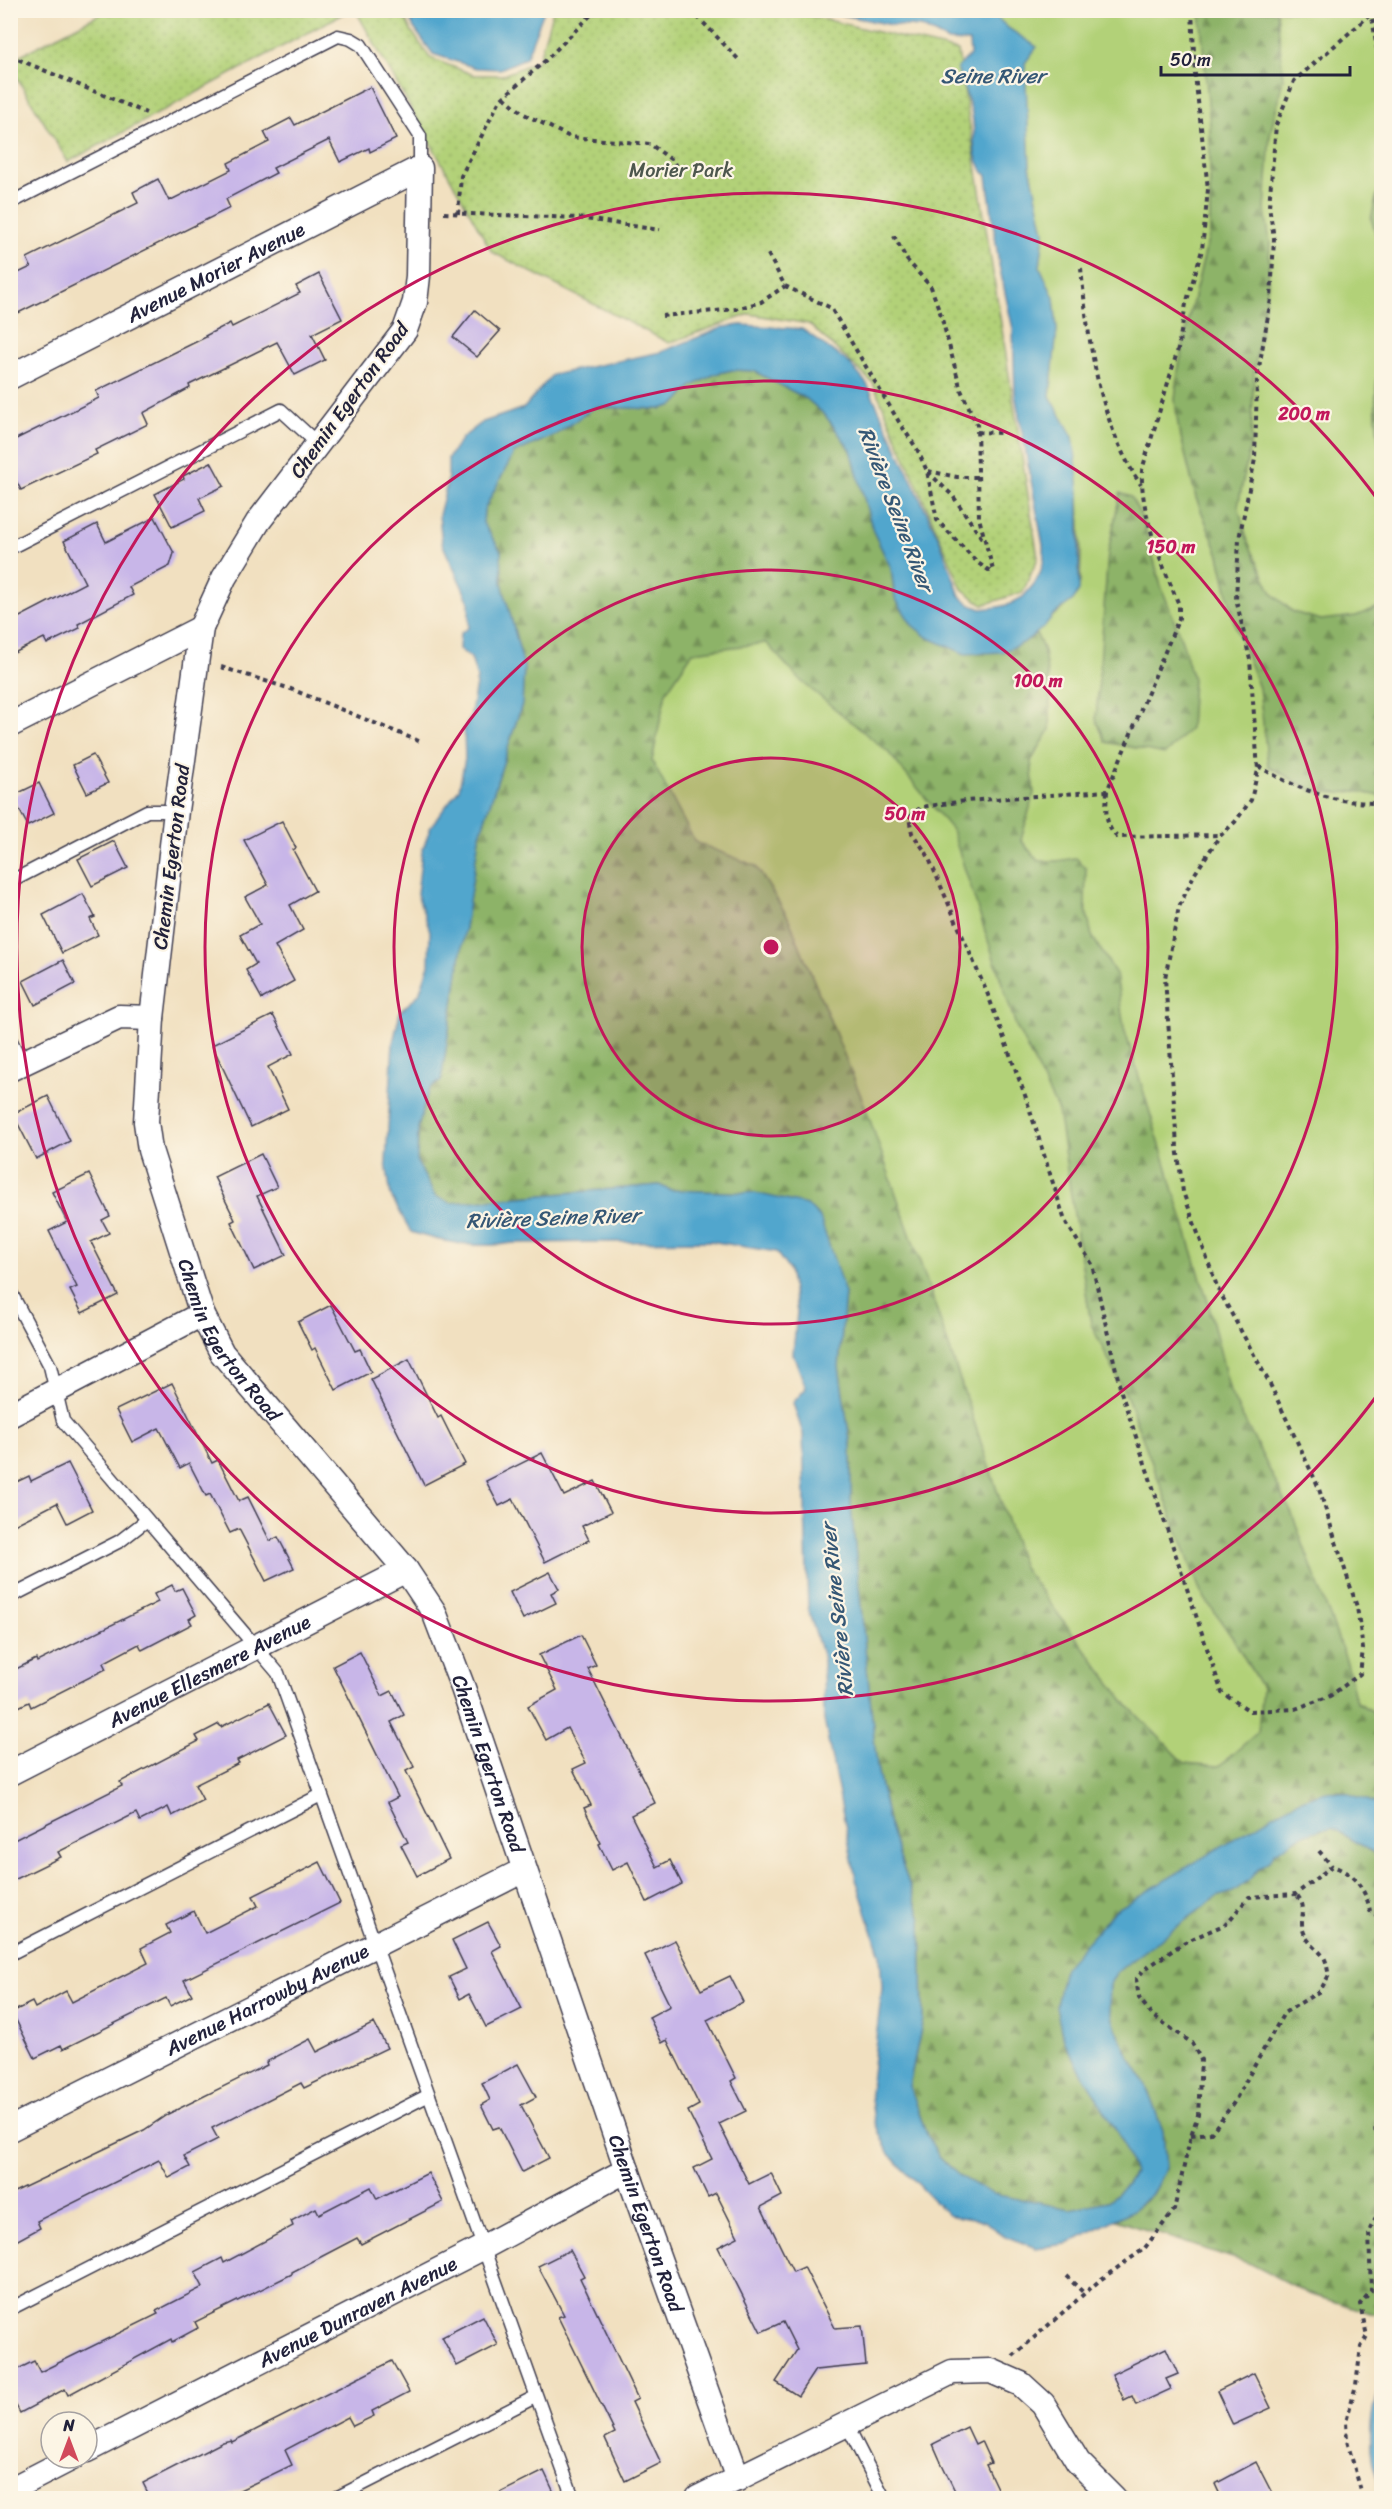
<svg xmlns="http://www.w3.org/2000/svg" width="1392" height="2509" font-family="Sriracha,sans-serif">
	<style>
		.grass { fill: #b2d178; stroke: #6a7a5a; stroke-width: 1.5 }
		.forest { fill: url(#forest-firs); stroke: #586a52; stroke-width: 1.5; fill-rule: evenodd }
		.park { fill: url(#park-dots); stroke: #6a7a5a; stroke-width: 1.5 }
		.water { fill: #51a6cd; stroke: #3a6484; stroke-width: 1.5 }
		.building { fill: #c8b6e8 }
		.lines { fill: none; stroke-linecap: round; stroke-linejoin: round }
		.lane-casing { stroke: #413e4f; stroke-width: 15 }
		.street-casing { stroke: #413e4f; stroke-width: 27 }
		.path { stroke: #413e4f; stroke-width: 4; stroke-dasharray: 4.5 4.5; stroke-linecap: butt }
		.lane { stroke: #fff; stroke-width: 12 }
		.street { stroke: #fff; stroke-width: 24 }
		.ring { fill: none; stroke: #c2185b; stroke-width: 3 }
		.labels { text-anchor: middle; stroke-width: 4.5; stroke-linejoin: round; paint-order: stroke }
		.park-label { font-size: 20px; fill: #4d574d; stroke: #fcf5e5 }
		.street-label { font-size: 20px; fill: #22223b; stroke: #fcf5e5 }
		.water-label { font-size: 21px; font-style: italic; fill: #355775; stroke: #fcf5e5 }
		.centre { fill: #c2185b; stroke: #fcf5e5; stroke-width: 3 }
		.ring-label { font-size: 18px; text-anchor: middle; font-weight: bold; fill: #c2185b; stroke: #fcf5e5; stroke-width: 4.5; stroke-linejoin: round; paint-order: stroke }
	</style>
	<defs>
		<pattern id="forest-firs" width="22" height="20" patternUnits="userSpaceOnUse" patternTransform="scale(1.5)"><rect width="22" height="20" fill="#8db368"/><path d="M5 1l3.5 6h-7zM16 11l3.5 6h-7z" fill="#739157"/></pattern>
		<pattern id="park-dots" width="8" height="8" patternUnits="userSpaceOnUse" patternTransform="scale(1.5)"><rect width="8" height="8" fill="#b2d178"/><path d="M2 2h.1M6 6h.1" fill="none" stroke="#99b369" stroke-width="1.8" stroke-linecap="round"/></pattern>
	</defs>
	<rect width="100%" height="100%" fill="#fcf5e5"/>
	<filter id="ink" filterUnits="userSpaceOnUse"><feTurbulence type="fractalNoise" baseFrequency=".0167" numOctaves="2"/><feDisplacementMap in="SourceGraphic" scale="12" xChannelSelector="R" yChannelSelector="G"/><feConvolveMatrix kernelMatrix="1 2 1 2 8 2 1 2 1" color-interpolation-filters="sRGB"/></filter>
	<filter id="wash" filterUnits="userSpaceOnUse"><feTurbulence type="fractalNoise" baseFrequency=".008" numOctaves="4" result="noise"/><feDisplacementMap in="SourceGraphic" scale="24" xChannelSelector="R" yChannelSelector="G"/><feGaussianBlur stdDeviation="1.35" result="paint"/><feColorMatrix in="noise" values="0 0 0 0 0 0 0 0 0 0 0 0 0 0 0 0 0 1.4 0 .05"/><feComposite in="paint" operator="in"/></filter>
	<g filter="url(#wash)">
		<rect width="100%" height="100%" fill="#f1e0c0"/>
		<path class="grass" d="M990,11H1381V1805L1337,1790L992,2194L899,1854L820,1218L502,583L1036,633L1053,616L1063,609L1080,583L1081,554L1079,493L1073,437L1050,396L1057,330L1054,298L1040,267L1044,232L1030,166L1025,77V62L1036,47L1008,28Z"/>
		<g class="forest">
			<path d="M1200,11H1277L1283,79L1270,135L1265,210L1270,242L1268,284L1254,371L1251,441L1238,506L1248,542L1272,593L1293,612L1321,620L1356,616L1381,606V796L1355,791L1340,793L1313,791L1268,766L1259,688L1235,625L1219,555L1196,498L1178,425L1175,400L1178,371L1189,317L1210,232V125Z"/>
			<path d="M1378,190H1381V249L1371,219Z"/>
			<path d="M1381,361H1382L1381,453C1375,423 1372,391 1381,361Z"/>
			<path d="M732,370L754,371L807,399L825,415L851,450L873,531L891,568L895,598L1023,643L1036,633L1044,651L1050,694V730L1031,761L1034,793L1021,840L1038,861H1057L1076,858L1086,868L1085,905L1092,936L1116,974L1124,1028L1208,1302L1230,1392L1292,1514L1347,1663L1356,1702L1381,1716V1805L1337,1790L1114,1911L1061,2030L1068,2049L1123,2142L1134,2173L1127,2184L1108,2201L1070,2209L992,2194L958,2175L938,2155L927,2135L909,2086L923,2019L921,1919L889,1826L877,1767L851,1507V1447L839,1367L845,1293L755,1193L670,1190L659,1185L451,1203L435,1196L417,1162L418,1128L426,1098L430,1088L441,1081L479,838L522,704L524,667L502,583L501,551L483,524L484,510L514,453L555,435L595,407L660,409L674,405L692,386L715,374ZM766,643L801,681L888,752L952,830L1016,1026L1058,1111L1091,1324L1127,1397L1201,1593L1234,1640L1262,1688L1258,1732L1219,1766L1185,1763L1129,1707L1023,1568L932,1296L865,1106L788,917L756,866L695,842L652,761L666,692L693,652Z"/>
			<path d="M1120,493L1131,497L1143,520L1161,586L1182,641L1193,679L1190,729L1165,754L1106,742L1096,719L1108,553Z"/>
			<path d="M1333,1828L1381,1857V2316L1309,2294L1251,2264L1116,2220L1144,2202L1152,2194L1166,2168L1163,2131L1144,2081L1129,2057L1115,2026L1109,2006L1110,1984L1116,1973L1133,1959L1217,1897C1242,1889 1255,1872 1273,1854C1288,1840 1313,1829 1333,1828Z"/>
		</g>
		<g class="park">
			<path d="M553,10L790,11L958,51L1038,558L1023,592L983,605L962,589L873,383L809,324L750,314L669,343L492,252L356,11H402L410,29L430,58L474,75H503L538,61Z"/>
			<path d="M106,11V10L348,11L68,162L11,68V60Z"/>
		</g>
		<g class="water">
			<path d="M406,11H544L526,58L500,69L476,68L433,54L414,28Z"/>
			<path d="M823,11H990L1008,28L1037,47L1025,63L1030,166L1044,232L1040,267L1054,298L1057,330L1050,396L1073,437L1075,450L1079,493V591L1073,600L1053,615L1044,627L1023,643L1002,652L965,654L927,637L912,625L895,598L891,568L873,531L851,450L825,415L807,399L754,371L732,370L715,374L692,386L674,405L660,409L595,407L555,435L514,453L484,510L483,523L501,551L502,583L524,667L522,704L479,838L441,1081L430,1088L426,1098L418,1128L417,1162L435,1196L451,1203L659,1185L670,1190L755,1193L807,1205L820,1218L845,1293L839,1367L851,1447V1507L877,1767L889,1826L921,1919L923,2019L909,2086L927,2135L938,2155L958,2175L992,2194L1070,2209L1108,2201L1127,2184L1134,2173L1123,2142L1068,2049L1061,2030L1056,2006L1064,1968L1114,1911L1290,1805C1336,1785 1335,1789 1381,1805V1857L1333,1828L1322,1829L1298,1837L1274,1853L1270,1861L1259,1868L1249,1880L1233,1892L1217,1897L1133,1959L1116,1973L1110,1984L1109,2006L1115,2026L1129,2057L1144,2081L1163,2131L1166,2168L1152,2194L1130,2212L1066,2244L1036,2248L1005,2236L984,2221L948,2215L889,2154L874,2121L870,2091L882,1988L880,1955L856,1879L824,1720L823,1657L808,1610L803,1434L793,1403L806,1388L793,1354L797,1312L789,1270L776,1252L710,1241L513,1243C479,1249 444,1243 411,1232L391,1196L386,1162L393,1043L400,1012L419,994L429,965L430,931L417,894L422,852L431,826L459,789L465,759L464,729L470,719L477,678L471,658L459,649L460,634L469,627V602L442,543L439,515L448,480V458L462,438L483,422L524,408L552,375L661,352L724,327L741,325L802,329L849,363L867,384L940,541L960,596L971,605L981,609L999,607L1010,604L1023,597L1034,584L1040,574L1044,560L1043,545L1015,394L1013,329L999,265L987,176C968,154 977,139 972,114C968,98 962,83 957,68L970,55L969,42L948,41L921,27L892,25Z"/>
			<path d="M1381,2385L1382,2386L1381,2490C1378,2479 1373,2468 1372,2457C1369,2436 1371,2404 1381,2385Z"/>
		</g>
		<g id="blocks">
			<g class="building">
				<path d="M370,87L396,139L370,152L369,148L340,162L329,140L273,168L276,173L226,199L230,208L10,317V277L31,267L27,258L138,203L133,192L158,179L169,201L231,170L228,163L269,142L264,132L291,118L295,125Z"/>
				<path d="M319,274L342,319L312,334L325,360L295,375L277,342L189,385L190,388L143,413L148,424L95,450L97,454L21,490L10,469V442L99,398L96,391L206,337L205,336L230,323L232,327L300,293L296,286Z"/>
				<path d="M475,310L500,331L477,357L453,337Z"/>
				<path d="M211,462L224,486L199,498L205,511L172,527L155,494L184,479L183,476Z"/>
				<path d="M155,517L174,553L170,566L129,587L133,595L78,624L80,628L47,644L44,638L10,655V622L85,583L64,541L97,524L106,542Z"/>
				<path d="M93,755L108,783L87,793L73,765Z"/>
				<path d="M39,783L54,813L28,826L12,796Z"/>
				<path d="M282,821L296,848L293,850L315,891L290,905L303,930L275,946L294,981L262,999L246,970L256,964L240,935L260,924L245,897L268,885L244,840Z"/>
				<path d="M114,841L128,868L92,886L78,859Z"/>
				<path d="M83,894L95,917L90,919L98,935L62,953L43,915Z"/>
				<path d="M63,960L75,984L35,1005L23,981Z"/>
				<path d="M273,1015L293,1054L268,1067L288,1109L251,1127L212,1045Z"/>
				<path d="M48,1096L70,1141L36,1159L13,1114Z"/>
				<path d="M261,1154L277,1187L257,1196L286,1255L254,1270L231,1222L235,1220L214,1177Z"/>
				<path d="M89,1174L110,1216L102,1220L109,1233L91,1242L118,1295L82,1313L70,1290L77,1287L49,1231L67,1222L52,1192Z"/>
				<path d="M331,1305L355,1351L360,1349L371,1372L336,1390L315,1348L312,1350L298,1322Z"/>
				<path d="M409,1359L438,1418L441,1416L465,1464L424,1485L371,1379Z"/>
				<path d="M172,1383L212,1463L218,1460L239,1501L248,1497L270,1541L278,1537L294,1568L266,1581L239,1529L230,1533L210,1494L206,1496L189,1463L180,1468L159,1428L132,1442L116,1410Z"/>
				<path d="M542,1453L564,1496L595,1481L611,1512L582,1526L589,1540L545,1562L513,1499L499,1506L486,1481Z"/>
				<path d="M68,1463L92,1510L67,1523L57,1503L10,1527V1485L29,1476L31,1481Z"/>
				<path d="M550,1572L559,1589L551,1593L556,1603L523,1619L510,1592Z"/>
				<path d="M172,1585L175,1591L182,1588L196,1615L189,1619L192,1624L142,1650L139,1644L103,1663L106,1669L31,1707L29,1702L10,1711V1672L36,1659L37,1662L158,1602L154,1594Z"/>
				<path d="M581,1635L596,1665L588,1669L655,1803L631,1815L657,1867L670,1860L682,1884L647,1902L628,1862L612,1870L599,1844L601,1843L584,1808L591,1805L573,1769L586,1763L567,1728L546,1740L528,1706L557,1690L539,1655Z"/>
				<path d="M360,1652L382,1696L392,1691L404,1715L391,1722L414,1767L406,1771L449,1859L417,1876L401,1845L408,1842L388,1802L398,1797L333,1666Z"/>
				<path d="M269,1703L286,1735L237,1760L239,1763L195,1785L203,1800L172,1816L168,1807L140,1821L136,1813L58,1852L61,1857L10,1882V1842L122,1786L120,1782L199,1741L196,1736L219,1724L221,1727Z"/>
				<path d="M320,1862L340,1903L184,1980L192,1995L170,2006L166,1998L63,2049L61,2045L35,2058L12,2012L32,2002L35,2008L66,1991L72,2002L148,1963L141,1948L170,1933L166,1925L194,1911L205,1933L258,1906L253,1896Z"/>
				<path d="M488,1922L501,1946L492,1951L522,2009L486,2027L469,1994L460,1999L449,1977L466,1969L452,1940Z"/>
				<path d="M675,1940L701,1990L730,1976L743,2002L707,2020L736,2078L731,2081L746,2111L719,2124L749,2184L771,2173L782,2196L761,2207L793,2272L804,2267L835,2328L862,2326L866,2365L815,2370L798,2396L776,2382L797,2350L783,2322L761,2332L718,2247L738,2237L716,2193L708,2197L694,2168L712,2159L688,2111L699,2105L667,2040L662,2043L649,2017L670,2006L645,1955Z"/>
				<path d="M374,2023L387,2048L304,2088L301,2083L212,2128L218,2139L184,2156L190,2167L169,2178L159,2160L37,2221L40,2228L16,2241L10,2230V2194L144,2130L168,2114L267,2065L266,2062L310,2039L317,2052Z"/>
				<path d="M518,2064L536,2097L521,2105L549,2158L522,2172L499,2127L493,2129L481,2105L490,2100L482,2083Z"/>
				<path d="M428,2173L443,2202L361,2244L357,2238L292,2272V2274L195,2322L198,2328L172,2342L171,2339L68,2395L65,2389L20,2413L10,2394V2373L34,2361L40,2372L158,2314L156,2311L203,2287L195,2272L222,2258L224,2263L293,2226L291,2221L316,2208L319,2214L371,2187L377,2199Z"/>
				<path d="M570,2250L584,2276L580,2278L638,2399L632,2402L661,2463L625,2481L605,2438L615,2433L558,2317L564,2315L538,2266Z"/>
				<path d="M483,2316L498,2345L457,2366L442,2337Z"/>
				<path d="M1166,2348L1178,2374L1166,2379L1171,2389L1136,2405L1132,2396L1124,2400L1112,2374Z"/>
				<path d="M392,2361L409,2392L372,2411L374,2416L353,2426L348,2417L285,2450L292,2465L221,2499H151L143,2483L223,2442L231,2440L232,2442Z"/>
				<path d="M1254,2373L1271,2408L1233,2425L1217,2391Z"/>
				<path d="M967,2427L975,2444L981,2441L991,2463L986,2465L1002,2499H959L940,2460L933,2444Z"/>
				<path d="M1256,2462L1275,2499H1222L1215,2484Z"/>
				<path d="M544,2471L557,2499H488Z"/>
			</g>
		</g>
	</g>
	<g filter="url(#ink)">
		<use href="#blocks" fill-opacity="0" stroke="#413e4f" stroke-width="1.5"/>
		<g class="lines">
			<g class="lane-casing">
				<g id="lane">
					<path d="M10,203L338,36L351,39L361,45L420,136V168"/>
					<path d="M10,548L281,410L318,444"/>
					<path d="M10,882L147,811H176"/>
					<path d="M10,1039L22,1063"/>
					<path d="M10,1291L50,1366L63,1421L278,1673L573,2498"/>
					<path d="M10,1597L120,1541L147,1520"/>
					<path d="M10,1954L321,1795"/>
					<path d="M10,2309L429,2095"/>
					<path d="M847,2425L884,2498"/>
					<path d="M336,2498L535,2397"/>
				</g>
			</g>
			<g class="street-casing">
				<g id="street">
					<path id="s1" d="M10,377L420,168L418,276L415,302L405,330L258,522L224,578L201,628L176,811L152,1018L146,1122L150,1150L202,1314L222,1353L406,1570L434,1612L463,1688L627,2170L738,2479"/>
					<path d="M10,725L201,628"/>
					<path d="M10,1069L119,1017L152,1018"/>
					<path d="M10,1415L202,1314"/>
					<path id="s2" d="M10,1773L406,1570"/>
					<path id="s3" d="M10,2129L524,1870"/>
					<path id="s4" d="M87,2450L482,2248L627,2170"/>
					<path d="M10,2490L72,2458"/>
					<path d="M698,2498L952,2372L991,2371L1021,2384L1043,2404L1078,2462L1114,2498"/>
				</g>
			</g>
			<g class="path">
				<path d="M691,10L739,60"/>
				<path d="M1192,10L1195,75L1208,189L1202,250L1186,304L1178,349L1142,470C1140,515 1162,563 1179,605V618L1107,791L966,801L921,807L909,818L912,833L927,854L988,995L1026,1098L1065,1221L1092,1264L1121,1392L1222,1693L1250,1711L1295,1709L1330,1696L1360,1674L1363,1649L1357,1607L1318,1486L1269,1382L1218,1289L1183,1192L1177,1146L1165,978L1179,907L1194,875L1219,837L1235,822L1251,800L1258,770L1250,660L1236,599L1239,539L1255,459L1257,379L1271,299L1274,238L1269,206L1276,125L1294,81L1371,14"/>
				<path d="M1371,10L1382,83"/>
				<path d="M10,56L146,113"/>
				<path d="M504,97L524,114L570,137L650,144L673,161L681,175"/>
				<path d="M444,213L578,218L660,230"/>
				<path d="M458,214L461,176L500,100L546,60L596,10"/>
				<path d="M768,254L785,286L831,308L899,422L917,449L927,471L937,520L978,563L990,571L993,570L979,518L977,425L961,390L941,315L931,287L907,260L894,236"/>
				<path d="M1081,268C1088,341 1099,423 1141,485"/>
				<path d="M662,316L736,309L761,302L785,286"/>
				<path d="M977,432L1001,433"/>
				<path d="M928,471L957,477H977"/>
				<path d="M928,472L953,496L983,540"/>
				<path d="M221,667L291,689L421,742"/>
				<path d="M1258,766C1297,789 1334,804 1382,803"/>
				<path d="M1107,791C1106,808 1104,825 1117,837L1222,835"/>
				<path d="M1319,1851L1332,1866"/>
				<path d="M1191,2135L1211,2133L1233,2104L1284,2013L1320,1991L1329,1975C1327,1969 1327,1961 1323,1956C1316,1947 1307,1943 1303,1930C1299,1916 1309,1908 1296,1894"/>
				<path d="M1066,2276L1084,2293"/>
				<path d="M1013,2356L1100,2280L1144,2249L1174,2210L1191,2135L1198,2115L1201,2060L1192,2043L1152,2015L1139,1998L1136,1979L1145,1969L1185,1942L1226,1924L1249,1897L1296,1894L1332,1866C1354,1873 1366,1889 1370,1911L1382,1919"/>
				<path d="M1363,2498L1347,2441L1346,2422L1356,2385L1361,2347L1367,2336L1360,2304L1371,2291L1369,2231L1376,2218L1381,2195L1376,2124L1382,2118"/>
			</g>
			<use href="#lane" class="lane"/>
			<use href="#street" class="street"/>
		</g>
	</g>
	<circle cx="771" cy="947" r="189" fill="#c2185b" fill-opacity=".12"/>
	<g class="ring">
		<circle cx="771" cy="947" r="189"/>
		<circle cx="771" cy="947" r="377"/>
		<circle cx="771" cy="947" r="566"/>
		<path d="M1381 1390A754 754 0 1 1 1381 504"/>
	</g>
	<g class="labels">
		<g class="park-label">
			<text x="681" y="177">Morier Park</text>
		</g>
		<g class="street-label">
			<text dy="7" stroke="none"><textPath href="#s1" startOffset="231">Avenue Morier Avenue</textPath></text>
			<text transform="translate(349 400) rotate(-54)" y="7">Chemin Egerton Road</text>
			<text transform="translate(171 857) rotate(-83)" y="7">Chemin Egerton Road</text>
			<text dy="7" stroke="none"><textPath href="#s1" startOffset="1720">Chemin Egerton Road</textPath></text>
			<text dy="7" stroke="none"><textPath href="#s2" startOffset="224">Avenue Ellesmere Avenue</textPath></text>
			<text dy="7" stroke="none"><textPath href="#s1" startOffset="2224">Chemin Egerton Road</textPath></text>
			<text dy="7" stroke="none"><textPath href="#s3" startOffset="288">Avenue Harrowby Avenue</textPath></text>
			<text dy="7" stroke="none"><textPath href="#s1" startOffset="2710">Chemin Egerton Road</textPath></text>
			<text dy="7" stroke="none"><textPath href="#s4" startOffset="304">Avenue Dunraven Avenue</textPath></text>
		</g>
		<g class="water-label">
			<text x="993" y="83">Seine River</text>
			<text transform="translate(896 509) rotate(69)" y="7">Rivière Seine River</text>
			<text transform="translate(553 1218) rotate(-2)" y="7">Rivière Seine River</text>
			<text transform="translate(837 1610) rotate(-96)" y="7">Rivière Seine River</text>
		</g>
	</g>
	<circle cx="771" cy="947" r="9" class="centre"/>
	<g class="ring-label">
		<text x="1304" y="420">200 m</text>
		<text x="1171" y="553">150 m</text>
		<text x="1038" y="687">100 m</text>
		<text x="905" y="820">50 m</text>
	</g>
	<rect width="1392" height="2509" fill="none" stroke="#fcf5e5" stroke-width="36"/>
	<g transform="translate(69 2440)"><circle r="28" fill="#fcf5e5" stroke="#a5a1a1" stroke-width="1.5"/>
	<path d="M0-4.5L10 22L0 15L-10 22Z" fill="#d1495b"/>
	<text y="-9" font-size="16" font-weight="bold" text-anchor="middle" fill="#22223b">N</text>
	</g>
	<path d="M1161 66v9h189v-9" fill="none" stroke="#22223b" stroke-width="3"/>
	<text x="1170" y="66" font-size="18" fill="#22223b" stroke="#fcf5e5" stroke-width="4.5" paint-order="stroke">50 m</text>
</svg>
